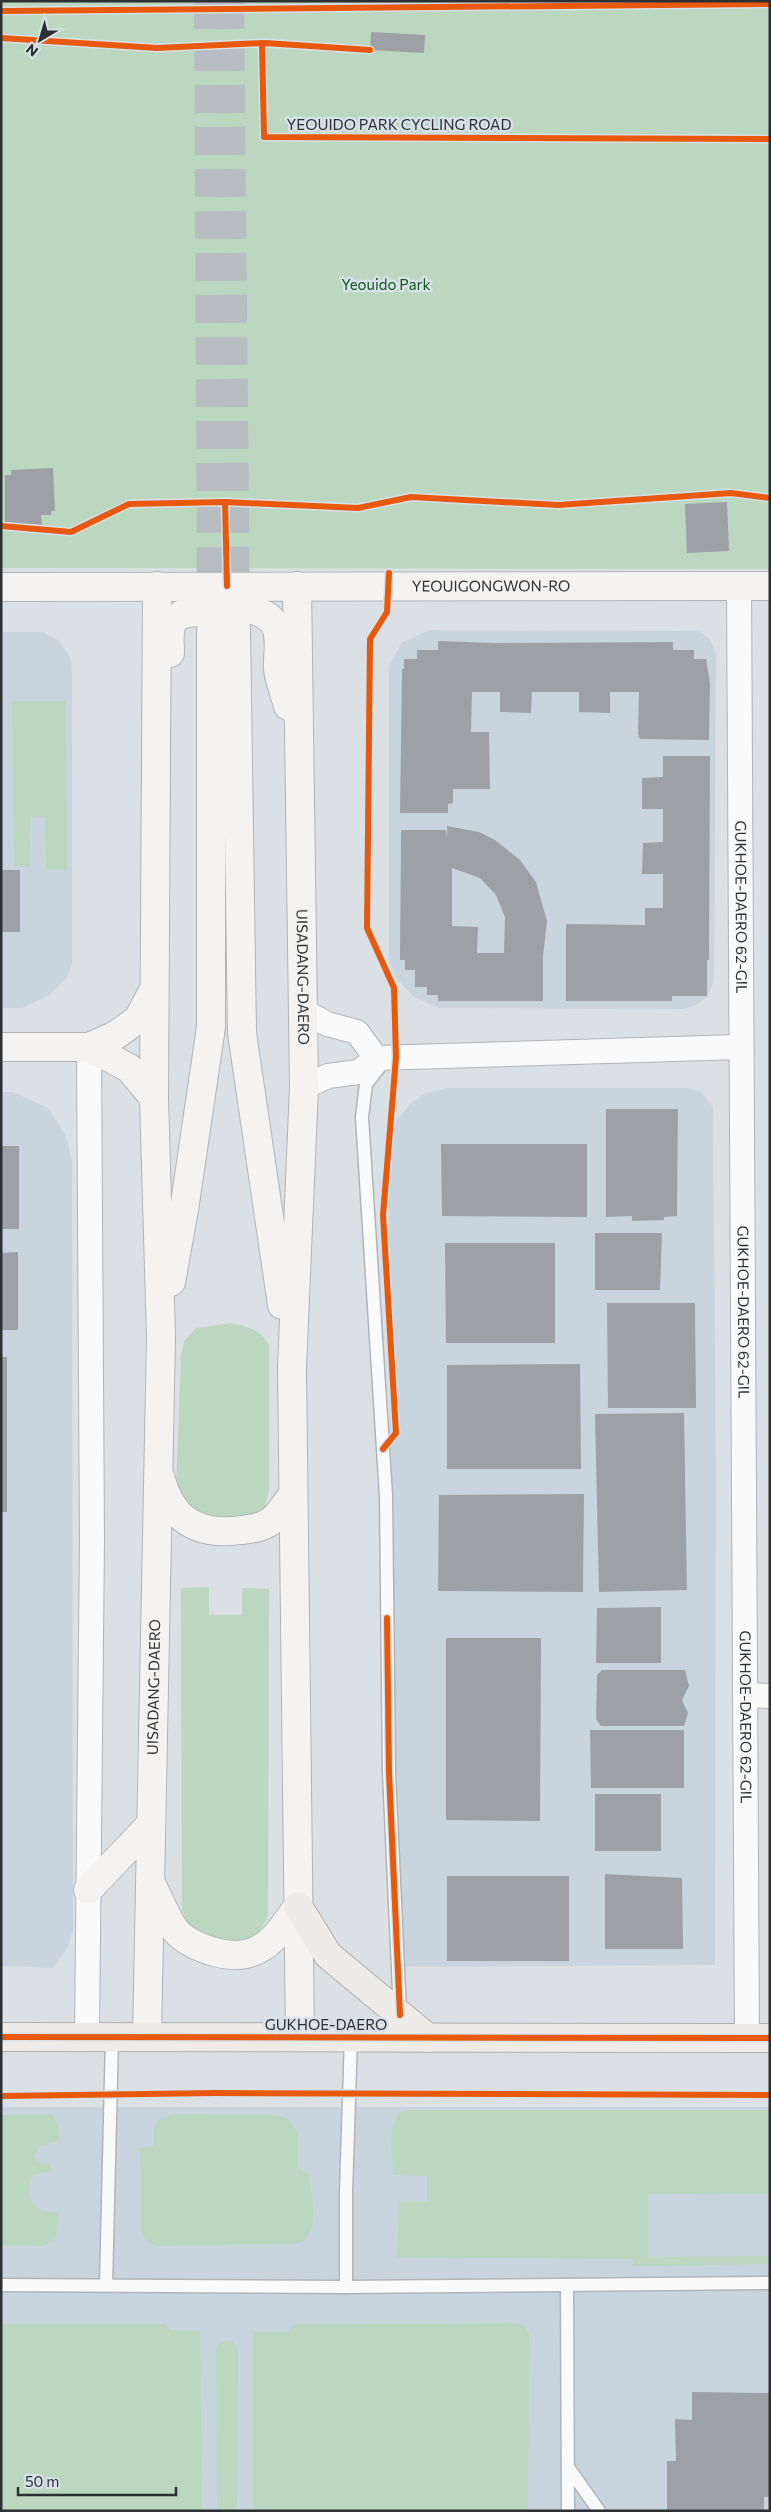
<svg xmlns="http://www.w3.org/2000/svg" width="771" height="2512" font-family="Commissioner,sans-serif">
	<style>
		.built { fill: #c9d5de }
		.green { fill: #bbd7c0 }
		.building { fill: #9da1a5; fill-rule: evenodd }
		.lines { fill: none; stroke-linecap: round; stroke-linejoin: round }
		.secondary-tunnel { stroke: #b8bdc1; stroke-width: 28; stroke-dasharray: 28 14; stroke-linecap: butt }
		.lane-casing { stroke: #b0b4b8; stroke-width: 15 }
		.street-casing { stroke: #b0b4b8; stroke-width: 26 }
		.secondary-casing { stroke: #b0b4b8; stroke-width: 30 }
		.primary-casing { stroke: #b2aeaa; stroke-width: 30 }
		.lane { stroke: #fafafb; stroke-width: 12 }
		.street { stroke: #fafafb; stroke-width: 24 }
		.secondary { stroke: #f4f3f2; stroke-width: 28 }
		.primary { stroke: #eeebe8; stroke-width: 28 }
		.cycleway-casing { stroke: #d7e1e9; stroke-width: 9 }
		.cycleway { stroke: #e8590c; stroke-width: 6 }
		.labels { text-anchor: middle; stroke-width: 5; stroke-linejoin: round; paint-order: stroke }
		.street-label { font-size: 15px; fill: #2c3033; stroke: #d7e1e9 }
		.park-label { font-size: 15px; fill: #0e581a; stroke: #d7e1e9 }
	</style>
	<rect width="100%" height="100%" fill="#dbe0e5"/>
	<g class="built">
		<path d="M430,630L699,631L710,639L716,654L714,981L708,996L702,1001L694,1006L683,1009L439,1008L414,997L397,979L389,963V666L402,642Z"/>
		<path d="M1,632H43L58,640L71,658L72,674V965L67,977L49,995L22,1008H1Z"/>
		<path d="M447,1088H690L701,1092L713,1107L716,1477L715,1965L401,1967L390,1948L389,1140L396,1121L410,1104L424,1094Z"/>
		<path d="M1,1092H13L48,1108L65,1134L72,1160L73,1930L67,1949L53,1968L1,1966Z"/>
		<rect x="1" y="2107" width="769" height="404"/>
	</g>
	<g class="green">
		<path d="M1,1L770,2V569L1,568Z"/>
		<path d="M12,701H66L67,870L46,869L45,817H31L29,867L14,866Z"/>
		<path d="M231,1323C248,1327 260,1329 269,1345V1490L264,1510L242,1522L196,1516L176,1491L181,1355L184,1342L196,1328Z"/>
		<path d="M209,1587V1615H242V1588L269,1589L268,1915C264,1928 251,1941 236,1942C224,1944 197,1934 189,1924C186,1920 184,1914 182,1910L181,1588Z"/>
		<path d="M407,2110H770V2193L648,2194V2257L770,2256V2264L633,2266V2259L397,2257L399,2201H427V2176L393,2175C393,2157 384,2115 407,2110Z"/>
		<path d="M173,2114L276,2115C303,2121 298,2145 298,2167L310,2176C311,2197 322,2237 296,2244L156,2246C145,2242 142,2237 141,2226L140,2148L154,2146V2128L158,2121Z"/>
		<path d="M1,2115H53L58,2125L59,2140L41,2146L33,2156L38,2162L49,2164L52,2171L33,2175C27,2186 27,2205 42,2210C46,2212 53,2211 58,2212L56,2238L42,2246L1,2245Z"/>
		<path d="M515,2323L524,2326L529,2334L528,2511H253V2331L287,2332L295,2324Z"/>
		<path d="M1,2324H165L171,2330L200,2331L202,2511H1Z"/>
		<path d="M226,2340L234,2342L238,2349L237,2511H217L216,2350L218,2344Z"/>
	</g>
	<g class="building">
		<path d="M371,32L425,35L424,53L370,50Z"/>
		<path d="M53,468L55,511H51V515H41L42,527L5,524V475H11V470Z"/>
		<path d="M727,502L729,551L687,553L685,504Z"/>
		<path d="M438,641L495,643L673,642V650H694V659H706L710,683L709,740L640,739L638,734L639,692H610V713L579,712V692H532L531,713L500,712V692H472L471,732H489L490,789H453V803L448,804V813H400L402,669H404V659H417V650H438Z"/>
		<path d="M663,756H710L709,960H707V996H672V1001H566V924L645,925V908H663V874H642L643,843L663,842V809H642V778L663,777Z"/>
		<path d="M447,826L479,832L495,840L520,860L536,882L547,921L543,957V1001H438V995H427V987H415V970H405V960H400L401,830H446L447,839ZM452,868L480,878L496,895L505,917L504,953H477L478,927L452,926Z"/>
		<rect x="1" y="870" width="19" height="62"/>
		<path d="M606,1109H678L677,1216L664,1217V1220L632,1221V1216L606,1217Z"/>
		<path d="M441,1144H587V1217L442,1216Z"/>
		<rect x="1" y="1146" width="18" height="83"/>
		<path d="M595,1233H662L660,1290H595Z"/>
		<path d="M445,1243H555V1343H446Z"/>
		<path d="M18,1252V1330H1V1253Z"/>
		<path d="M607,1303H695L696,1408H608Z"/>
		<rect x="1" y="1357" width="6" height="155"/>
		<path d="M580,1364L581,1469H447V1365Z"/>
		<path d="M684,1413L687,1590L599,1592L595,1414Z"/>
		<path d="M584,1494L583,1592L438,1591L439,1495Z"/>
		<path d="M661,1607V1663H596L597,1608Z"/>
		<path d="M446,1638H541L540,1821L446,1820Z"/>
		<path d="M602,1670H685L689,1686L682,1700L688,1713L684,1726H601L596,1719L597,1675Z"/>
		<path d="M590,1730H684V1788H591Z"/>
		<rect x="595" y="1794" width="66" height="57"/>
		<path d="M605,1874L682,1878L683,1949H605Z"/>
		<rect x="447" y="1876" width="122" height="85"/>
		<path d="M692,2392L770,2393V2497H764V2511H667V2461H676L675,2419L692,2420Z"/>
	</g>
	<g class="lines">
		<g class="secondary-tunnel">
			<path d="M208,1L211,610"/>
			<path d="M230,1L236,609"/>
		</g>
		<g class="lane-casing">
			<g id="lane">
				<path d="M382,1064L366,1084L362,1117L386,1496L389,1772L400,2012"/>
				<path d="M1,2285L346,2287L770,2283"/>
				<path d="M106,2285L112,2037"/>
				<path d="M567,2285L568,2511"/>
				<path d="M346,2287V2192L351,2037"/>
				<path d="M568,2467L599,2511"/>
			</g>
		</g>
		<g class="street-casing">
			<g id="street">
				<path id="s1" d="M739,586L747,2038"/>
				<path d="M302,1010L327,1024L357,1032L376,1058"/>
				<path d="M304,1087L328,1076L359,1072L376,1058L740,1047"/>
				<path d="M745,1695L770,1696"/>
				<path d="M87,2037L92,1540L89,1047"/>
			</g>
		</g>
		<g class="secondary-casing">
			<g id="secondary">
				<path id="s2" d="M297,586L304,1087L292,1368L300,2037"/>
				<path id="s3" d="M1,587L770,586"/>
				<path d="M236,628L242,1033L282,1305"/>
				<path d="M170,653C170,639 166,622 182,614C208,611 267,597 277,630C281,643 277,656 278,669C279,681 285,694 288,706"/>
				<path d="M1,1047H89L116,1035L138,1019L154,989"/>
				<path d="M89,1047L129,1068L154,1098"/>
				<path d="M171,1282L184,1210L211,1027V631"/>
				<path d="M161,1479C172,1521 199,1536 242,1530C251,1529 264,1527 271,1521C279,1515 286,1503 293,1495"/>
				<path d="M152,1885C159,1899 166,1917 175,1930C183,1940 199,1947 211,1951C257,1965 274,1941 298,1906"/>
				<path d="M88,1890L151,1824"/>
				<path id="s4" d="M147,2037L161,1337L154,1098L157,586"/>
			</g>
		</g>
		<g class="primary-casing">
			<g id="primary">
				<path d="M298,1906L328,1955L428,2038"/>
				<path d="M1,2037L770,2038"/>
			</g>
		</g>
		<use href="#lane" class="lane"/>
		<use href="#street" class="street"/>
		<use href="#secondary" class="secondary"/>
		<use href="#primary" class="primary"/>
		<g class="cycleway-casing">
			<g id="cycleway">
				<path d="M1,11L770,4"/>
				<path d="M1,38L157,48L262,43L264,137L770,139"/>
				<path d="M265,43L370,50"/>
				<path d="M225,502L227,586"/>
				<path d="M1,526L71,532L129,504L225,502L358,508L411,497L558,505L731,493L770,498"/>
				<path d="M383,1449L396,1433L383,1215L396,1057L394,988L367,928L370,639L387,612L389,573"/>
				<path d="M387,1618L389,1772L400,2015"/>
				<path d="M1,2037L770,2038"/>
				<path d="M1,2096L216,2093L770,2095"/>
			</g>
		</g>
		<use href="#cycleway" class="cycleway"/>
	</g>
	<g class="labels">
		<g class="street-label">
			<text x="399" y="130">YEOUIDO PARK CYCLING ROAD</text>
			<text dy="5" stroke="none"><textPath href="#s3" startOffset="490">YEOUIGONGWON-RO</textPath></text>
			<text dy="5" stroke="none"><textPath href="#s1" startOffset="321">GUKHOE-DAERO 62-GIL</textPath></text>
			<text dy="5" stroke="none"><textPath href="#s2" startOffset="391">UISADANG-DAERO</textPath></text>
			<text dy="5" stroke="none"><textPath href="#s1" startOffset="726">GUKHOE-DAERO 62-GIL</textPath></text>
			<text dy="5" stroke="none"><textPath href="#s4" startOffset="350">UISADANG-DAERO</textPath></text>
			<text dy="5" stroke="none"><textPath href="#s1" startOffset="1131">GUKHOE-DAERO 62-GIL</textPath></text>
			<text x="326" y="2030">GUKHOE-DAERO</text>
		</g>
		<g class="park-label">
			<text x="386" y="290">Yeouido Park</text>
		</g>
	</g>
	<rect width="771" height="2512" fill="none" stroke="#2c3033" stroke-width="5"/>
	<g transform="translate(40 40) rotate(218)" stroke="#d7e1e9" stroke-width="4" paint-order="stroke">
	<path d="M0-4L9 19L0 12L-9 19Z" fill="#2c3033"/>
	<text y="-8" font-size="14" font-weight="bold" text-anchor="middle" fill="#2c3033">N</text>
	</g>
	<path d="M18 2487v8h158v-8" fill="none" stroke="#2c3033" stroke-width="2.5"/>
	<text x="25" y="2487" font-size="15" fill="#2c3033" stroke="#d7e1e9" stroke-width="4" paint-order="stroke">50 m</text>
</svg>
